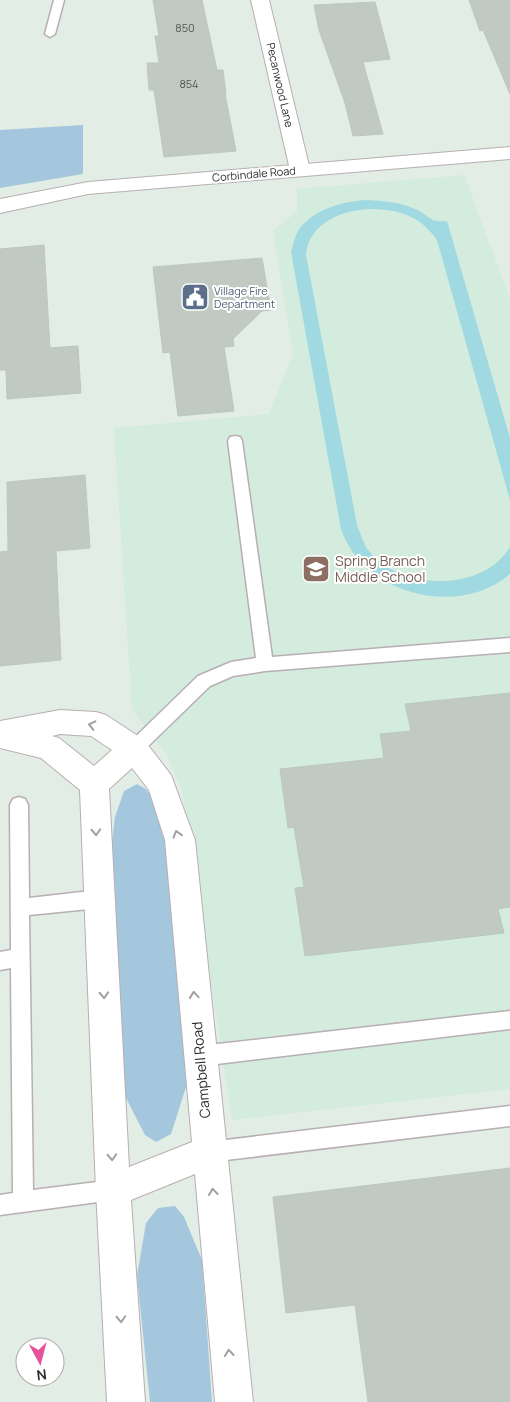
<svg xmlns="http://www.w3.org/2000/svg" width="510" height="1402" font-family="Manrope,sans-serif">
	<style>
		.education { fill: #d3ecdd }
		.green { fill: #a4c7dd }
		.pitch { fill: #a1d9e3 }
		.building { fill: #c0c9c2; stroke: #bbc8c0 }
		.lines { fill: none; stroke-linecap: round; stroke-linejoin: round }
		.service-casing { stroke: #b8aeb3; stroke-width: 3 }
		.minor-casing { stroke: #b8aeb3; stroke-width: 2 }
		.tertiary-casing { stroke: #b8aeb3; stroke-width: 2 }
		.service { fill: #fff; fill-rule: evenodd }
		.minor { fill: #fff; fill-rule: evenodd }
		.tertiary { fill: #fff; fill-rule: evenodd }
		.oneway { stroke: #a0a0a0 }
		.labels { text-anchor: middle; stroke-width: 4; stroke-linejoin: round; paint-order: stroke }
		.number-label { font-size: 11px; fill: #525452 }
		.far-street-label { font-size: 11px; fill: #2d2d2d; stroke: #fff }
		.far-service-label { font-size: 11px; fill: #4e5e75; stroke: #fff; text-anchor: start }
		.education-label { font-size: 14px; fill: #785e54; stroke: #fff; text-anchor: start }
		.street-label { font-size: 14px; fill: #2d2d2d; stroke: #fff }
	</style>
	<rect width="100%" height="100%" fill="#e1ede5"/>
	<path class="education" d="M464,175L510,299V1089L232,1120L182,791L168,756L132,710L114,428L269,414L293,354L273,230L297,212V189Z"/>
	<g class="green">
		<path d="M83,125V174L0,188V130Z"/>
		<path d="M137,784L146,789L160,809L170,850L186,1033V1087L171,1134L156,1142L145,1135L125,1096L110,858L115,817L124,791Z"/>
		<path d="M175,1206L184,1217L202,1260L212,1402H150L137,1276L146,1223L158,1208Z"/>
	</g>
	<path class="pitch" d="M367,200C383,201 400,202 415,209C430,215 428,223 447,221L510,438V500L437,240C431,232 424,224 415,219C381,199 310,208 306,255L357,525C360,532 362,540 366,547C396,591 482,594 510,547V574C458,619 363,594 341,529L291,252C293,246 294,239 297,233C310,210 343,201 367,200Z"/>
	<g class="building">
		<path d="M153,0H202L217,70H223L226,94H225L236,151L164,157L154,90H149L147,63H159L155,36H159Z"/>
		<path d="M469,0H510V94L483,30L480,31Z"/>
		<path d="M375,2L390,59L363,62L383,134L353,136L345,103L319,30L314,5Z"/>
		<path d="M44,245L50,348L78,346L81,393L7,399L6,370H0V249Z"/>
		<path d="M262,258L271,310L262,311L233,339L234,346L224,347L234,411L178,416L170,352L163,353L153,267Z"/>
		<path d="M85,475L90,548L56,551L61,660L0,666V552L8,551L7,482Z"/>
		<path d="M510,693V907L498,909L504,933L305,956L295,888L304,887L294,827L288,828L280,769L384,758L380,734L411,731L405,704Z"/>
		<path d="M510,1168V1402H368L355,1305L286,1313L273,1197Z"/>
	</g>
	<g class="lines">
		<g class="service-casing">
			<g id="service">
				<path d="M54,0H64L55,34L50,37L45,34Z"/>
				<path d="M235,436L240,437L242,441L272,657L510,638V652L265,671L233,676L210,686L140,754L134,756L128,754L126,749L128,744L198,676L231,662L256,658L228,441L230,437Z"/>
				<path d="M19,797L25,799L28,805L29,898L99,890L105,893L108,899L105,905L99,908L29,915L33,1190L113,1180L120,1183L123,1190L120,1197L113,1200L0,1215V1195L13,1193L11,968L0,970V952L11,950L10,805L13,799Z"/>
				<path d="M510,1011V1029L200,1066L193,1063L190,1056L193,1049L200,1046Z"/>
				<path d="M510,1106V1126L209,1162L202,1159L199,1152L202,1145L209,1142Z"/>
			</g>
		</g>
		<g class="minor-casing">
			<path id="minor" d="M251,0H269L310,170L307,174L300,176L293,174L290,170Z"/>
		</g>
		<g class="tertiary-casing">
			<g id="tertiary">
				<path d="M510,147V159L88,194L0,213V199L88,182Z"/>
				<path d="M60,710L96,712L106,715L144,740L171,775L195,840L253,1402H215L195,1174L131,1200L145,1402H107L96,1190L80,790L41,758L0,748V721ZM60,734L91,736L112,750L94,766L59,738L52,736ZM132,768L149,790L165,840L192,1142L129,1167L109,789Z"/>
			</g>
		</g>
		<use href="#service" class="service"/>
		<use href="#minor" class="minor"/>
		<use href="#tertiary" class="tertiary"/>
	</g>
	<defs><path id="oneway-chevron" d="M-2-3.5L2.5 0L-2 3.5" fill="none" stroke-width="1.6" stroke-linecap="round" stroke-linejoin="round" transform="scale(1.25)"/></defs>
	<g class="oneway">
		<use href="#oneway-chevron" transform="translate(92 725) rotate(-167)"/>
		<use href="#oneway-chevron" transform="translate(96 832) rotate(87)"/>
		<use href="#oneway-chevron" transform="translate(177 834) rotate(-107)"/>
		<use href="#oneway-chevron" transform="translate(104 995) rotate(87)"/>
		<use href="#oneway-chevron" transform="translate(194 995) rotate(-95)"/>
		<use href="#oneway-chevron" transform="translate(112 1157) rotate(87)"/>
		<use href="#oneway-chevron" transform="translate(213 1192) rotate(-96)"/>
		<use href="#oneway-chevron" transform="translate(121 1319) rotate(87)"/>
		<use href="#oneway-chevron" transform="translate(229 1353) rotate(-96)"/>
	</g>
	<defs>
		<g id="civic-square" transform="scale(1.4375)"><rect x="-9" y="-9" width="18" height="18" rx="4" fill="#5c6f8a" stroke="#fff"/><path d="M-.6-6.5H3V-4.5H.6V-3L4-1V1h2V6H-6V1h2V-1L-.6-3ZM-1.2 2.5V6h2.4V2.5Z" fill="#fff"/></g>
		<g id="school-square" transform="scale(1.4375)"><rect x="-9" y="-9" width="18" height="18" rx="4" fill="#8d6e63" stroke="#fff"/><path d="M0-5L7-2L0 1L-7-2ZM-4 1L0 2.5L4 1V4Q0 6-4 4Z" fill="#fff"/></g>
	</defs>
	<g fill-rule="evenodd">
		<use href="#civic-square" x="195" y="297"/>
		<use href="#school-square" x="316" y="569"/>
	</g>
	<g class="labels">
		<g class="number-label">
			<text x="185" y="32">850</text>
			<text x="189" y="88">854</text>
		</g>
		<g class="far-street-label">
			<text transform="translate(280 85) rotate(77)" y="4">Pecanwood Lane</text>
			<text transform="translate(254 174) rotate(-5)" y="4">Corbindale Road</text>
		</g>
		<g class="far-service-label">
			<text x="214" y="295">Village Fire<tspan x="214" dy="13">Department</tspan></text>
		</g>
		<g class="education-label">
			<text x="335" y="566">Spring Branch<tspan x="335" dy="16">Middle School</tspan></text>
		</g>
		<g class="street-label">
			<text transform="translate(201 1070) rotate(-95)" y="5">Campbell Road</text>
		</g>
	</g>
	<g transform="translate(40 1362) rotate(173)"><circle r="24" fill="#ffffff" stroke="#ababab"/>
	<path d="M0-4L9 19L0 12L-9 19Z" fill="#e75499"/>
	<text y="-8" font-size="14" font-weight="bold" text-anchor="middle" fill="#2d2d2d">N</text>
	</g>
</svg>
